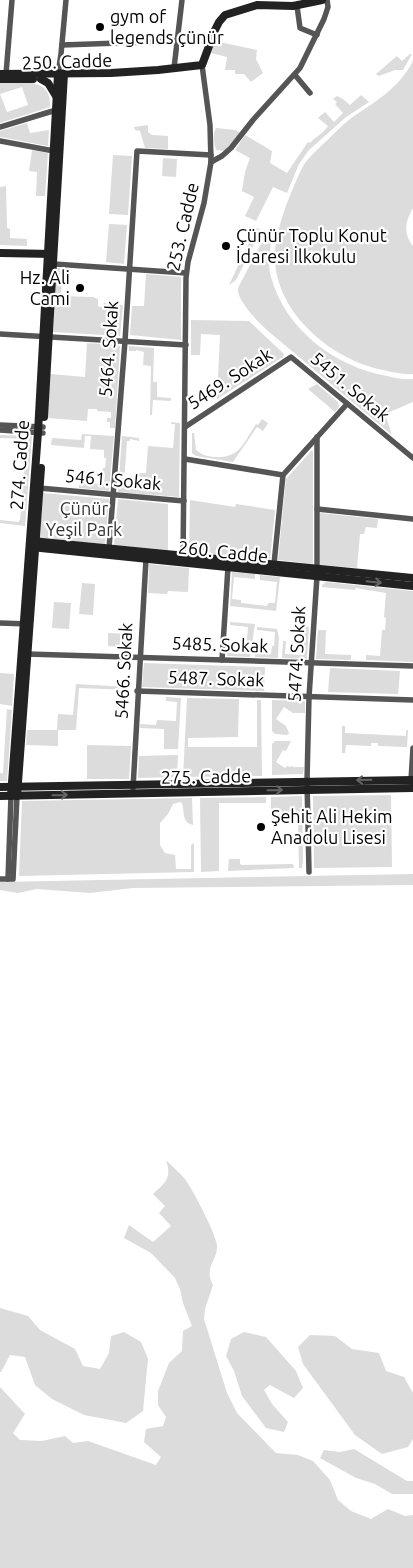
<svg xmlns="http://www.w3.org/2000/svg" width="413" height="1568" font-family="Ubuntu,sans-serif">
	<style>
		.green { fill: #dcdcdc; fill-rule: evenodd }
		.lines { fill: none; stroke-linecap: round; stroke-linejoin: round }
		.street { stroke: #555; stroke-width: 5.5 }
		.secondary { stroke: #222; stroke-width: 8 }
		.oneway { stroke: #646464 }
		.poi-dot { fill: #000; stroke: #fff; stroke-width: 2 }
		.labels { text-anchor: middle; stroke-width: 4.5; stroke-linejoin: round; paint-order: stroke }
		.poi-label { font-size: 18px; fill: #000; stroke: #fff; text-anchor: start }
		.street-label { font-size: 18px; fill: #000; stroke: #fff }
		.park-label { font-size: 18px; fill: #333; stroke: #fff }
	</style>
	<rect width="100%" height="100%" fill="#fff"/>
	<g class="green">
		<path d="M215,41L257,50L256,59L263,73L251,82L244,74H235V70H225L227,57L211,53Z"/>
		<path d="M410,54H412L403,70H395L379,76L376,74L397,56L402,61Z"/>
		<path d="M413,61V208C405,221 403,234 413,246V374C403,375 393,372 383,370C333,360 279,316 275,262C273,233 290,194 302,168C307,159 315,152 322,145C331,137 340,127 350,119C375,101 398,90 413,61Z"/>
		<path d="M0,83C20,83 52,76 50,107L0,123ZM22,87L28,105L7,112L0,94Z"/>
		<path d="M361,95L369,102L346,117L309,150L299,164L287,193L273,187L256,221L245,216L254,197L242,191L245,172L250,158L235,150L245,135L272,151L270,163L287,173L308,142L310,143C316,136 323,134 328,126L318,118L325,112L334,122L343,113L335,104L337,102L333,99L337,96L343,99L350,105Z"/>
		<path d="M27,123L30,133L49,130L48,146L0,137V131Z"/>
		<path d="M148,125V132L152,135L168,136V149L145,148L140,131L135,130L134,127Z"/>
		<path d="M216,128L235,130L241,133L230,147L224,151L216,150C214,144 212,134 216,128Z"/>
		<path d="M32,150L48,153L45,196H36L37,172L29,171Z"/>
		<path d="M113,155L132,156L128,215L109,214Z"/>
		<path d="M163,158L177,159L176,177L162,176Z"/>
		<path d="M6,186L7,228L10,229V238L27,239V246L0,245V187Z"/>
		<path d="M109,224L127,225L124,264L106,262Z"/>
		<path d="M256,228L261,230L236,280L229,285Z"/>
		<path d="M267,232L272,236C270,250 267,263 271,277C285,329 335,367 387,376C395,378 404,380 413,379V402L385,414L392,435L268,331C259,323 236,300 238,288Z"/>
		<path d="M57,268L65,269V277H62L61,296L93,297L98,299V306L100,307H102L104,303L123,305L120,336L53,332Z"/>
		<path d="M146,274L181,277V340L130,335L132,306H144Z"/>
		<path d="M191,320L249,321L284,354L283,357L217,399L220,335L201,334L200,355H191Z"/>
		<path d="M87,343L118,345L120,347L115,428H110V422H107V418H111V412L97,411V409H88L87,421L47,418L50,374L85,377Z"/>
		<path d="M129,346L154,348L153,382H157V397L171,398V401L153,400L152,415H150L151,366L143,365L144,352L136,350V351H129Z"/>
		<path d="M317,384L338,402L339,407L335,412L308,389Z"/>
		<path d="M262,419L268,423L263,431L257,427L233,462L196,456L192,453V433H194L196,450C202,455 206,456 214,457C240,459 244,442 256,424L258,425Z"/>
		<path d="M171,422L180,423L179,497L118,492L122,436L139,438V441L130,439V441H127L124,484L131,487L132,484H135L136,473H146L148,446L173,448L175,424H171Z"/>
		<path d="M82,434L114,436L109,491L79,488V482L104,484L105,474H102L103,468H105L106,458H104V450L90,449L91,436H85L84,448L51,445L52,438L81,440Z"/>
		<path d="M0,435L32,436L25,526L0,523V520L18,522L20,520L27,441L25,439L0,438Z"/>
		<path d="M312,450L313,452V564L278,560L286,479Z"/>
		<path d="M43,493L109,499L105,544L40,538Z"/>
		<path d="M118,499L168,504V550L114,545Z"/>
		<path d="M190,500L235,507L236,504L275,510L270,560L189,552Z"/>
		<path d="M320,513L378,519L377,528L366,527L364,534H360L357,568L320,565Z"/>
		<path d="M149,564L189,568L188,592L168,591L167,594L148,593Z"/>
		<path d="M232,572L255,574V579L234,577L232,599L241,600V603L267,606L268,603H275L277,582L260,580V575L280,577L276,611L230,606Z"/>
		<path d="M326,582L413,591V662L366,660V655L380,656L382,630H385L386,618L384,617L386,593L356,588L355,590L322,587V585Z"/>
		<path d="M82,583L95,584L93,615L79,614Z"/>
		<path d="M54,602L71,603L69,629L52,628Z"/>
		<path d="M230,622L255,624L250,657L227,656L228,640L230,641L229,653L246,654L248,627L230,625Z"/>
		<path d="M257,627L277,629L279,637L278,658L255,657V653L271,654L272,646H274L275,632L257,630Z"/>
		<path d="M304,627H309L307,659L282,658L283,641H286L285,654L302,655Z"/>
		<path d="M318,630H326L325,654L351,655V660L316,659Z"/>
		<path d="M108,633L131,634V648L108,646Z"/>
		<path d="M144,663L265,667L264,691L142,687Z"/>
		<path d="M330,668L400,671L398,694L328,692Z"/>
		<path d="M0,673L14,674L12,706L0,704Z"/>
		<path d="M76,684L129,687V690L79,688L76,730H58V746L26,745L27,730H57L58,714L73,715Z"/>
		<path d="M166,697L181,698L178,749H164V729L140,728V724L156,725L157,720L176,721L177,702L166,701Z"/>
		<path d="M187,698L239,699L238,737L188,738V747H257V700H261L262,776L183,777Z"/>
		<path d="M272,700L305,701V713H293L284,707L276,719L286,726L289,733L287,735L275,734L272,731Z"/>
		<path d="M7,709L12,710L7,781H0V773H3Z"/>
		<path d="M342,726H345V733L406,736V730H408L407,747L378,746V743H371V746L346,745L345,753H342Z"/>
		<path d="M275,741H291L286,751L283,750L276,762L285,768L287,766L290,767L291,766L294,767H304L303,774L272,775V744Z"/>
		<path d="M87,745L131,746L129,779H87Z"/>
		<path d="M178,755L177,777L138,778L139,756Z"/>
		<path d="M391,795L392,867L314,868L313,796Z"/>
		<path d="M302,796L303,860L302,868H299L298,821H292L291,818H285V813L271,814V797Z"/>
		<path d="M266,797V803H219V871L201,872L200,798Z"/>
		<path d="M192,798L193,825C181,822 185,812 182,803L180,802L173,804L168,814L160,823V845L165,853L175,855L176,869H191V845L194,843V872L19,876L22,801Z"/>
		<path d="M229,859H240V864L242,865L293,864L294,868L228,871Z"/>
		<path d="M413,874V885L133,888L90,893L37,889L18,893L0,890V882Z"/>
		<path d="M166,1160C172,1166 179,1172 185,1179C193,1190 215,1232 217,1245C218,1261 203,1267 213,1285L205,1309L204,1319L227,1393L237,1413L276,1453L298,1455L313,1461L330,1480L338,1500L351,1511L371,1519L388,1509L405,1516L413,1515V1568H0V1387L25,1414L13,1433L20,1440L42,1441L65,1436L73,1443L88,1441L156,1465L161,1457L144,1442L146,1429L163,1426L166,1417L158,1405V1391L169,1363L182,1351L183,1331L192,1326L183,1303L180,1289L175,1278L151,1253L124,1238L129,1225L153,1242L171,1226L159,1213L165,1206L153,1194C166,1182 172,1178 166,1160Z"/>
		<path d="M0,1308L28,1316L40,1330L75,1349L83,1366L100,1369L109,1353L111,1336L124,1332L141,1342L148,1359L143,1411L126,1423L84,1415L52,1399L35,1385L25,1357L10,1355L1,1372H0Z"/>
		<path d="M244,1332L266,1337L296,1371L303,1388L294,1398L270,1385L264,1390L272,1404L288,1422L284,1432L266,1428L242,1396L234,1371L226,1356L231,1339Z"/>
		<path d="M310,1335L335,1336L352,1349L379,1353L386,1371L404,1377L413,1393V1439L408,1447L382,1454L355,1435L303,1364L298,1347Z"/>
		<path d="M354,1449L407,1481H413V1494H392L375,1484L356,1478L320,1458L324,1450L340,1452Z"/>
	</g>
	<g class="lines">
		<g class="street">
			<path d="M297,6L300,28L317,35"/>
			<path d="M62,45L177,41"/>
			<path d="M174,68L182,0"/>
			<path d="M6,74L12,0"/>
			<path d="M58,74L61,54L66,0"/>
			<path d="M295,75L310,93"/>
			<path d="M0,127L56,110"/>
			<path d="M0,141L54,151"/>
			<path d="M211,162L222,156L231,148L253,120L300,68L324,19L328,7L327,0"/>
			<path d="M54,264L186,273"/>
			<path d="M0,334L186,345"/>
			<path d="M0,425L43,427"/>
			<path d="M185,427L291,357L413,458"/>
			<path d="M0,430L43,433"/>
			<path d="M185,459L283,475"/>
			<path d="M39,488L184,501"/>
			<path d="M317,509L413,519"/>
			<path d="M109,548L125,341L137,151L211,155"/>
			<path d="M183,559L186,278L188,262L204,203L211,162L210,125L202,65"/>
			<path d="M274,564L283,475L347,404"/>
			<path d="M0,623L28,624"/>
			<path d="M27,654L413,666"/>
			<path d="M222,660L228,567"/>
			<path d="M137,691L413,700"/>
			<path d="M411,780L413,748"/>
			<path d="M133,788L146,559"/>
			<path d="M309,872L307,781L309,697L317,576V437"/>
			<path d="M0,879H13L17,796"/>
			<path d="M8,879L11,796"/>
		</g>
		<g class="secondary">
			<path d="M0,74L111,73L158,70L202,65L215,30L219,22L225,15L257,5L293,6L322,0"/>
			<path d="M0,79H33"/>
			<path d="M41,79L48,83L56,96"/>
			<path d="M0,253L53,254"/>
			<path d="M44,417L64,74"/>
			<path d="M32,541L413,578"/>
			<path d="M31,547L413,586"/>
			<path d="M0,787L413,780"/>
			<path d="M0,796L413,788"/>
			<path d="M11,796L38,432L58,74"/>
			<path d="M17,796L41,468"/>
		</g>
	</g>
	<defs><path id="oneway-shaft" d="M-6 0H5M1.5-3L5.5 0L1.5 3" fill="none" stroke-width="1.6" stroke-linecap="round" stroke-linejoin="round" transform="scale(1.25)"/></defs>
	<g class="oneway">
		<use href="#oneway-shaft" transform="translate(374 582) rotate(6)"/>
		<use href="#oneway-shaft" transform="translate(364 780) rotate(179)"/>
		<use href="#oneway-shaft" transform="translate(275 790) rotate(-1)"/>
		<use href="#oneway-shaft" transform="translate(60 795) rotate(-1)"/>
	</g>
	<g class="poi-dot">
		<circle cx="100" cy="27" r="5"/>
		<circle cx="226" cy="246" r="5"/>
		<circle cx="80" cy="288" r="5"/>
		<circle cx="261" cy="827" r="5"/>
	</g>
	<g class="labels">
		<g class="poi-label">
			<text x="110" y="23">gym of<tspan x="110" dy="21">legends çünür</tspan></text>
			<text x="236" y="242">Çünür Toplu Konut<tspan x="236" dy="21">İdaresi İlkokulu</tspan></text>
			<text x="70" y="284" text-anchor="end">Hz. Ali<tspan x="70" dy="21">Cami</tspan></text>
			<text x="271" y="823">Şehit Ali Hekim<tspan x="271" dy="21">Anadolu Lisesi</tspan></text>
		</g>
		<g class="street-label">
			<text transform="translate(67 62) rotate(-2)" y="6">250. Cadde</text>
			<text transform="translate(183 227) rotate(-77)" y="6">253. Cadde</text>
			<text transform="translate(109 349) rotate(-86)" y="6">5464. Sokak</text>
			<text transform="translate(230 379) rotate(-33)" y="6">5469. Sokak</text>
			<text transform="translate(350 387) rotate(40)" y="6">5451. Sokak</text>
			<text transform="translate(20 465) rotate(-86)" y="6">274. Cadde</text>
			<text transform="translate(113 480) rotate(5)" y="6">5461. Sokak</text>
			<text transform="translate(223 552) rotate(6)" y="6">260. Cadde</text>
			<text transform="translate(220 645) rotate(2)" y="6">5485. Sokak</text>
			<text transform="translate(297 654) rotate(-87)" y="6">5474. Sokak</text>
			<text transform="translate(124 671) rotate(-87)" y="6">5466. Sokak</text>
			<text transform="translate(216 679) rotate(2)" y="6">5487. Sokak</text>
			<text transform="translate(206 777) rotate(-1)" y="6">275. Cadde</text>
		</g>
		<g class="park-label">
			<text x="84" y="515">Çünür<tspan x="84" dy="21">Yeşil Park</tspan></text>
		</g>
	</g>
</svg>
